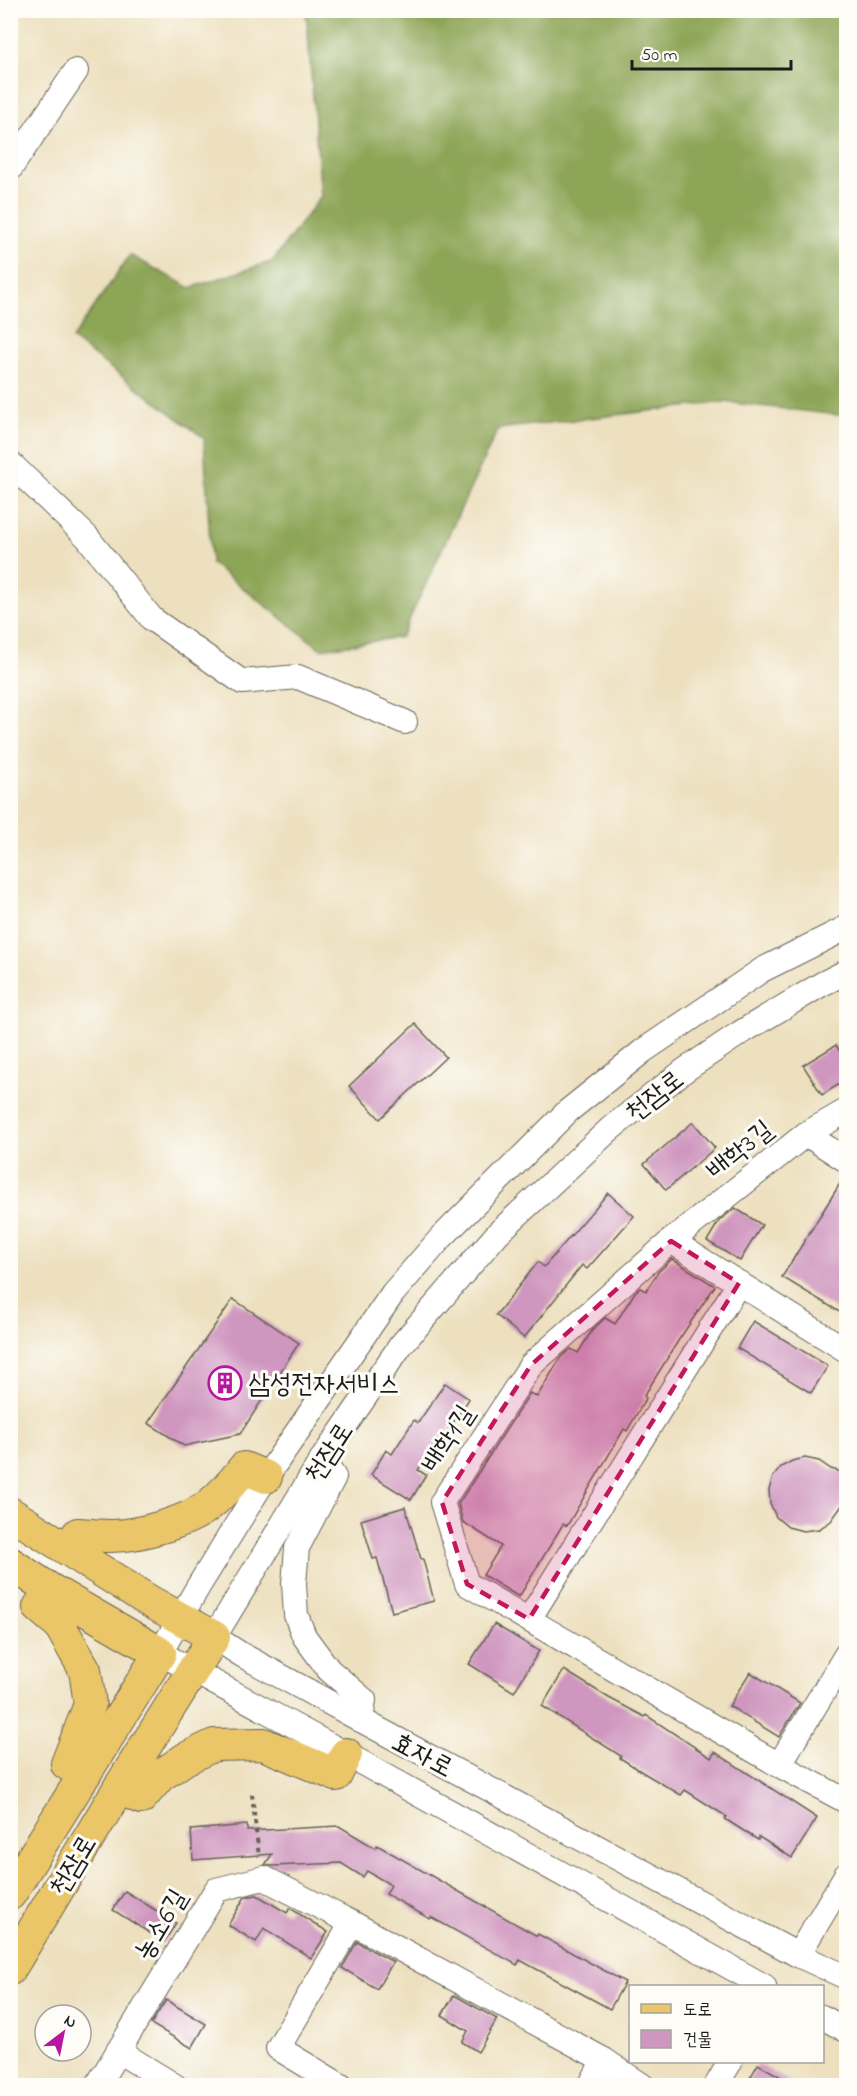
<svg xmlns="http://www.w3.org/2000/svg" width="857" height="2096" font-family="'Indie Flower','Poor Story',sans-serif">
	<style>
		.forest { fill: #8da557; stroke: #54603a; stroke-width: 1.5 }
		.building { fill: #cf96bf }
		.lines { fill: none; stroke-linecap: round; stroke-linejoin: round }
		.minor-casing { stroke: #656155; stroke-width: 26 }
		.major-casing { stroke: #656155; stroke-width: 34 }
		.path { stroke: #656155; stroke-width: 4; stroke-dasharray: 4.5 4.5; stroke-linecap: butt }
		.minor { stroke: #fff; stroke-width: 24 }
		.major { stroke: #ebc669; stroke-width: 32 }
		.marked { fill: #c2185b; fill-opacity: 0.2; stroke: #c2185b; stroke-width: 4.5; stroke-dasharray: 12 8; stroke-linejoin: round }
		.labels { text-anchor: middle; stroke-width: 6; stroke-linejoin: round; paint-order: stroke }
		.street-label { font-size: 27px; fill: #1c1c1c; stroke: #fdfcf7 }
		.poi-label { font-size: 27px; fill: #1c1c1c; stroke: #fdfcf7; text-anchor: start }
	</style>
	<rect width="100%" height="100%" fill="#fdfcf7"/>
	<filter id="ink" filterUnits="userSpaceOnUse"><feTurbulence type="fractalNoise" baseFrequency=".0167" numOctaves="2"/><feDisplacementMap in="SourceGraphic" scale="12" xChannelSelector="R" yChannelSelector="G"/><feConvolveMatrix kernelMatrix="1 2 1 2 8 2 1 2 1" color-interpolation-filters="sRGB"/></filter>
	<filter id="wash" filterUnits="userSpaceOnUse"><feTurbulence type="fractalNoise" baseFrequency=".008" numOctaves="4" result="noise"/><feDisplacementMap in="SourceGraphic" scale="24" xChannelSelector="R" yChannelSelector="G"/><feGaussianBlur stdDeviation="1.35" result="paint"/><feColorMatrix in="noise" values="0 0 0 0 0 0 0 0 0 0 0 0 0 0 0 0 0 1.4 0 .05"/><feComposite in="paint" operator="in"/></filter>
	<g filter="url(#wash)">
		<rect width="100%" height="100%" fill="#ede0bf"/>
		<path class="forest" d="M306,11H846V416L725,402L498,429L401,637L321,649L211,563L204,438L72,339L130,255L190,288L273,261L321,196Z"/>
		<g id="blocks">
			<g class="building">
				<path d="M415,1024L446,1057L380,1119L349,1086Z"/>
				<path d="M836,1045L846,1061V1080L822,1095L803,1065Z"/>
				<path d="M693,1122L715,1148L666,1190L644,1164Z"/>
				<path d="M846,1174V1316L782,1277Z"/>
				<path d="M608,1193L634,1216L587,1269L582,1265L524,1338L496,1315L538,1262L544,1267Z"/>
				<path d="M735,1208L762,1225L740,1261L707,1241L719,1221Z"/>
				<path d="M672,1259L715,1286L678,1341L644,1396L646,1398L627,1431L624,1429L567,1526L563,1524L519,1597L483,1575L501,1546L463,1522L458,1504L530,1393L537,1397L561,1357L571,1349L578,1353L593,1329L605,1318L615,1324L635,1292L640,1288L646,1291L658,1272Z"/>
				<path d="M233,1299L299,1343L240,1434L184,1446L148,1423Z"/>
				<path d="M753,1321L828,1366L811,1393L737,1348Z"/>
				<path d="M445,1383L469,1399L444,1436L441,1434L418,1470L426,1475L411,1500L371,1475L386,1450L392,1454L414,1420L418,1423Z"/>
				<path d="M805,1458L819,1461L831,1469L846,1473V1500L831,1521L819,1529L803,1531L788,1527L776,1517L770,1503L769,1490L773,1477L781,1467L792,1461Z"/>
				<path d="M405,1507L421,1559H423L434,1601L392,1612L377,1558L373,1559L361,1520Z"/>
				<path d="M494,1624L539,1651L514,1692L469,1664Z"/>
				<path d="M564,1670L609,1698L645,1717L646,1715L711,1758L715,1752L817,1818L792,1858L759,1837L758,1840L725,1819L727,1817L685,1790L681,1795L647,1775L620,1758L621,1756L542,1706Z"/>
				<path d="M750,1672L800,1703L779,1737L729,1706Z"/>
				<path d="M247,1825V1831L339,1826L375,1848L377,1845L537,1936L538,1934L625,1982L610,2009L520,1960L517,1965L431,1917L430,1919L386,1894L391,1885L367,1871L363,1877L341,1863L273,1866L265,1865L272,1854L193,1860L191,1830Z"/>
				<path d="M125,1891L176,1923L164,1942L113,1910Z"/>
				<path d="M257,1895L287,1913L290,1908L328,1932L311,1958L264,1928L256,1942L228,1925L245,1897Z"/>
				<path d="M357,1942L393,1962L377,1989L342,1968Z"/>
				<path d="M454,1995L497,2019L478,2052L462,2042L468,2031L442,2015Z"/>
				<path d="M166,2000L206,2024L192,2048L151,2024Z"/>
				<path d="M758,2064L795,2085H746Z"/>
			</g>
		</g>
	</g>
	<g filter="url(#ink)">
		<use href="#blocks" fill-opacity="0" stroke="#656155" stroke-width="1.5"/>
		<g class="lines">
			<g class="minor-casing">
				<g id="minor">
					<path d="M10,169L76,71"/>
					<path d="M10,463L87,537L152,619L242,682L298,677L405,722"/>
					<path d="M846,972L822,984L740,1033L685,1070L610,1129L498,1233L401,1345L322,1459L214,1637L242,1655L361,1720L798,1955L846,1977"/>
					<path d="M846,1111L806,1134L671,1241L531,1365L442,1502L467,1584L779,1765L846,1801"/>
					<path d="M806,1134L846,1160"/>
					<path d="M671,1241L846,1350"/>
					<path d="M322,1459L334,1477L297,1548L294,1584L296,1615L304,1636L329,1670L364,1700L361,1720"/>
					<path d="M529,1619L739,1283"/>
					<path d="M779,1765L846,1655"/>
					<path d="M798,1955L846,1875"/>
					<path d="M764,1986L346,1754L160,1653L198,1587L266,1477L393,1293L440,1239L568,1111L643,1051L762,970L846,928"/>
					<path d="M822,2017L846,2030"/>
					<path d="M118,2051L175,2086"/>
					<path d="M97,2086L216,1890L264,1878L352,1923L604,2060L643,2086"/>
					<path d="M341,2086L278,2048L352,1923"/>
					<path d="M590,2086L604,2060"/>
					<path d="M716,2086L730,2062"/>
				</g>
			</g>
			<g class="major-casing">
				<g id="major">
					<path d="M10,1513L149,1601L214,1637L119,1788L10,1969"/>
					<path d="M69,1548L78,1534C89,1535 100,1536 111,1536C138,1536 187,1522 208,1506C222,1495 233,1482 244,1468L266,1477"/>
					<path d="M10,1563L51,1590L160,1653L10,1894"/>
					<path d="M51,1590L39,1607L59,1624L85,1670L90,1704L67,1764L85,1774"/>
					<path d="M119,1788L141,1798L160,1776L185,1759L214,1745L263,1744L336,1775L346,1754"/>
				</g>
			</g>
			<path class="path" d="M252,1794L259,1857"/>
			<use href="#minor" class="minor"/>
			<use href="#major" class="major"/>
		</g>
	</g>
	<path class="marked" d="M671,1241L739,1283L529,1619L467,1584L442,1502L531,1365Z"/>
	<defs>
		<g id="building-ring" transform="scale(1.725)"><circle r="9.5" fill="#fdfcf7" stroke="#b5179e" stroke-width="1.5"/><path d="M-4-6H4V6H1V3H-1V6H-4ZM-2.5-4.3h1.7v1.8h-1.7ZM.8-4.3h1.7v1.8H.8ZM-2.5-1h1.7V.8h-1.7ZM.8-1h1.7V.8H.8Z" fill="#b5179e"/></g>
	</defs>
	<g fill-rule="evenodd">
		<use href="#building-ring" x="225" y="1383"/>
	</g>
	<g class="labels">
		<g class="street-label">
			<text transform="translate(654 1095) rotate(-38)" y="9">천잠로</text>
			<text transform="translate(739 1149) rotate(-39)" y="9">배학3길</text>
			<text transform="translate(447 1438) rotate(-57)" y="9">배학1길</text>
			<text transform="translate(328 1452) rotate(-57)" y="9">천잠로</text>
			<text transform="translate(423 1754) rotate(28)" y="9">효자로</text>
			<text transform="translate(72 1865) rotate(-59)" y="9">천잠로</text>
			<text transform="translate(160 1924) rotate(-59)" y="9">농소6길</text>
		</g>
		<g class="poi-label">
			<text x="248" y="1392">삼성전자서비스</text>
		</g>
	</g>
	<rect width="857" height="2096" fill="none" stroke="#fdfcf7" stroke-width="36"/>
	<rect x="629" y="1985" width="195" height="78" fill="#fdfcf7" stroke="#a3a29f" stroke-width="1.5"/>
	<rect x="641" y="2004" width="30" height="9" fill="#ebc669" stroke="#a3a29f" stroke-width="1.5"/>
	<text x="683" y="2015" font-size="18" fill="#1c1c1c">도로</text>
	<rect x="641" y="2030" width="30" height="18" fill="#cf96bf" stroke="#a3a29f" stroke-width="1.5"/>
	<text x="683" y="2045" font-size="18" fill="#1c1c1c">건물</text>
	<g transform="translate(63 2033) rotate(32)"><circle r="28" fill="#fdfcf7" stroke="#a3a29f" stroke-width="1.5"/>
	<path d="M0-4.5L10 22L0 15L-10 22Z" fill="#b5179e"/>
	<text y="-9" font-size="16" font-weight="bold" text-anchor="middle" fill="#1c1c1c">N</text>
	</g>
	<path d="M632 60v9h159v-9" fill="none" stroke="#1c1c1c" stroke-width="3"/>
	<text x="641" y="60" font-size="18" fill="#1c1c1c" stroke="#fdfcf7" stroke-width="4.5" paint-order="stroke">50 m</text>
</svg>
